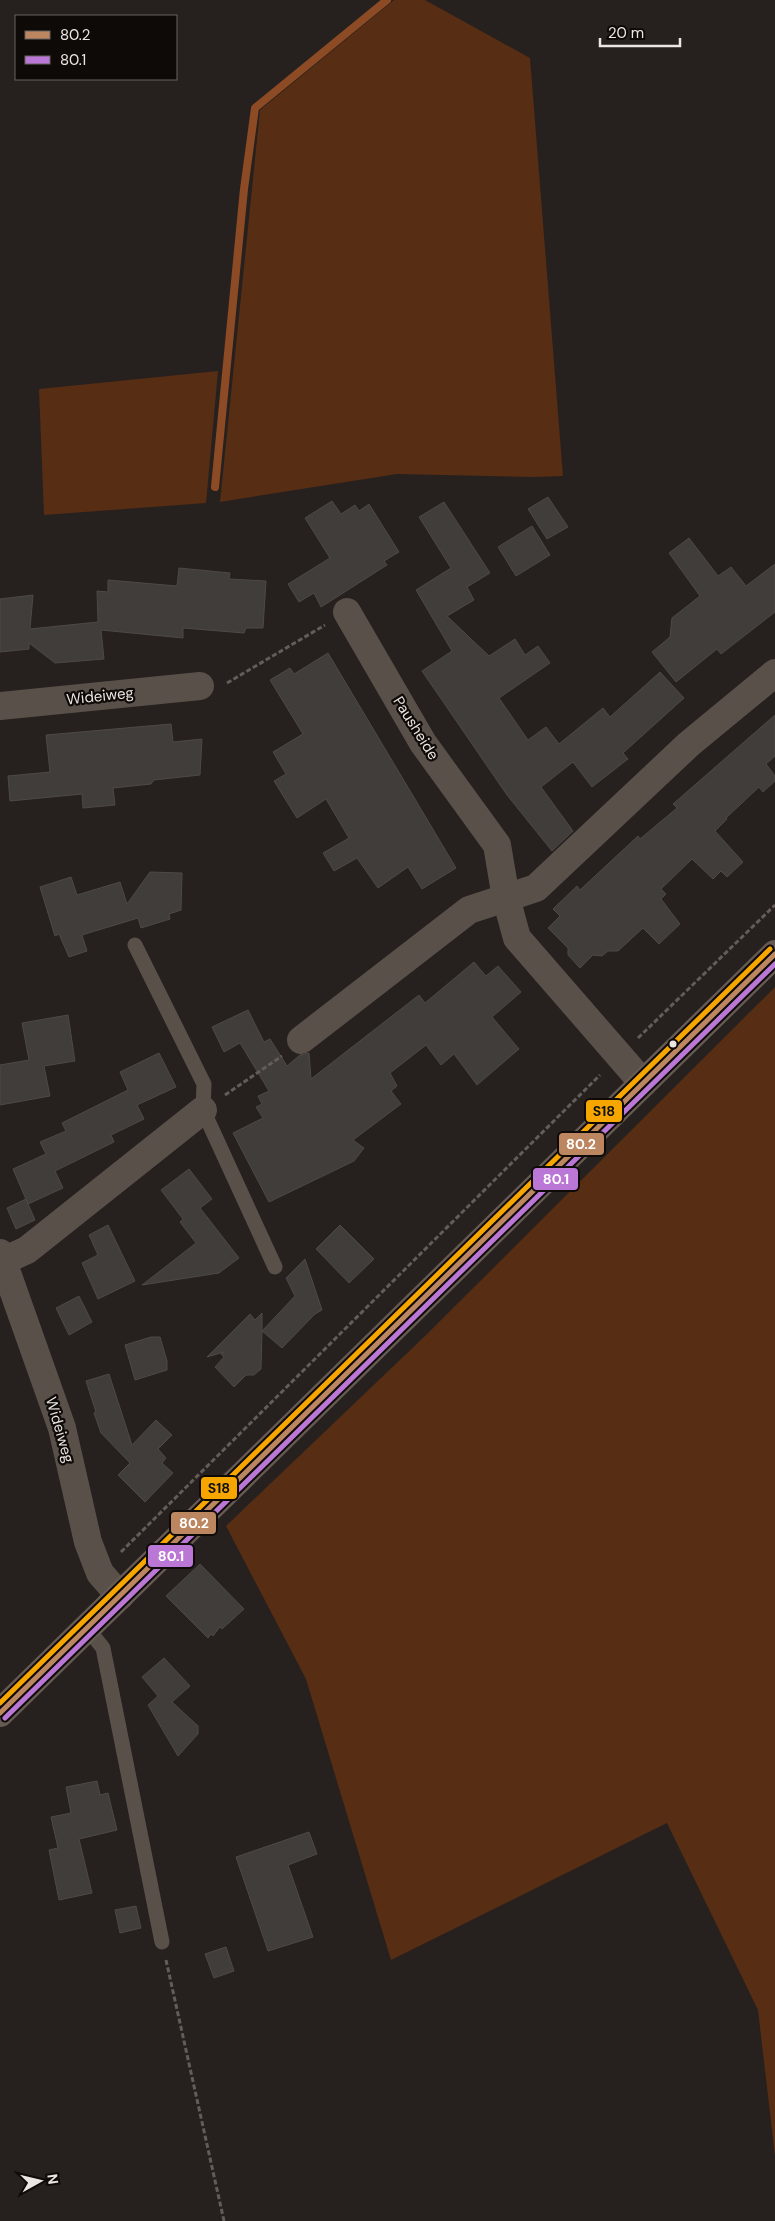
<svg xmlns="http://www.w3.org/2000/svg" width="775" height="2221" font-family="'DM Sans',sans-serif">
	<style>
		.green { fill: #572d14 }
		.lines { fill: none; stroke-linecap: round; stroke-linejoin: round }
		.stream { stroke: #8c4b24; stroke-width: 8 }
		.building { fill: #413d3b; stroke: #4e4947 }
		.path { stroke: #645c59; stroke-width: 3; stroke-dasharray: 5 2.5; stroke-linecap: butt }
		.service { stroke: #59504a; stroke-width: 15 }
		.minor { stroke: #59504a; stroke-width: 28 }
		.secondary { stroke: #665a53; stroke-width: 28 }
		.bus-1-casing { stroke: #0e0a08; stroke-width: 9 }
		.bus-2-casing { stroke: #0e0a08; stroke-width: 9 }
		.bus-3-casing { stroke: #0e0a08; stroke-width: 9 }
		.bus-1 { stroke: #bb8660; stroke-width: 5 }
		.bus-2 { stroke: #ba77d6; stroke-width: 5 }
		.bus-3 { stroke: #f7a600; stroke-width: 5 }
		.bus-dot { fill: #ece5e2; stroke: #0e0a08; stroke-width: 2 }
		.labels { text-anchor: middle; stroke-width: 4.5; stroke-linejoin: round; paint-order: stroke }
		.street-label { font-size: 15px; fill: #ece5e2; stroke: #0e0a08 }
		.line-badge { stroke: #0e0a08; stroke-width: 2 }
		.badge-label { font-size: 14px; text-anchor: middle; font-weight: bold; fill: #fff }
		.pale-badge-label { font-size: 14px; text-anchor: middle; font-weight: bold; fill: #111 }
	</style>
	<rect width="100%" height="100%" fill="#26201e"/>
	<g class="green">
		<path d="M394,0H425L530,58L563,476L535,477L397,474L220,502L260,110Z"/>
		<path d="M218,371L206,503L44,515L39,389Z"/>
		<path d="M775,987V2156L758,2010L667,1823L391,1960L306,1679L226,1526L425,1336Z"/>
	</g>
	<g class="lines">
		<path class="stream" d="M215,487L244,189L255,108L387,0"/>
	</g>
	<g class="building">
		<path d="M548,497L568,527L547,539L528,509Z"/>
		<path d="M332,501L341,514L355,505L359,511L369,504L399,552L384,561L387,565L321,607L314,593L299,602L288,584L330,558L305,518Z"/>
		<path d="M444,502L490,573L467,587L474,600L447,616L489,656L515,639L525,655L538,646L550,663L499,698L528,740L546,727L559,744L603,708L610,717L660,672L684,698L623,753L628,759L592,787L573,762L541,787L573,831L552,851L507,795L422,671L452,651L416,590L451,568L419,517Z"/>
		<path d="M532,526L550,555L516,576L498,547Z"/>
		<path d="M689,538L718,576L731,567L746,586L775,564V612L721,654L717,649L676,682L652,652L670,637L672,618L700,596L669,553Z"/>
		<path d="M179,568L230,573L229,579L266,581L263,628H246L244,633L183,628V638L101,630L104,659L55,663L29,643V649L0,652V599L33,595L30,629L98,622L97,591L108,592V580L177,586Z"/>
		<path d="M328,653L456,868L422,889L408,867L378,888L357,858L334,871L323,853L349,838L326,799L297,818L274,781L286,774L273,752L303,734L270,680L290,668L294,674Z"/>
		<path d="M775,715V756L766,764L775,776V781L763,792L759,787L726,818L727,819L715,831L743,862L727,877L721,871L713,879L692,859L661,889L666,894L661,899L680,924L659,944L643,928L618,951H608L602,956L593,955L580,968L568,955V948L548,928L560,916L553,909L577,886L580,890L638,836L640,839L677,808L673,804Z"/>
		<path d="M171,724L173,742L202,739L200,775L154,780L151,784L113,788L115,805L83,808L82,794L10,801L8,776L50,772L46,735Z"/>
		<path d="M150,872L182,873L181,910L169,914L170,919L141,928L138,918L82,935L87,951L69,957L59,934L55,936L40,887L71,877L77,895L120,882L127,904Z"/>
		<path d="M474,962L486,976L498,966L521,992L492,1017L519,1049L477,1085L454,1054L441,1065L426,1045L390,1073L397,1086L391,1091L401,1104L353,1140L364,1148L354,1161L269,1202L233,1133L263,1118L256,1107L262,1104L258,1096L269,1091L240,1043L224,1052L212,1027L248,1010L264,1042L270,1039L287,1066L300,1055L309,1053L311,1079L419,995L425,1003Z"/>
		<path d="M68,1015L75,1061L44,1066L50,1096L0,1105V1065L29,1060L22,1023Z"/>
		<path d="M159,1053L176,1087L137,1105L144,1119L111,1135L114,1142L55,1171L63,1188L28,1204L13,1169L46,1154L40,1142L66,1131L62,1123L128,1090L120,1072Z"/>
		<path d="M189,1169L212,1199L200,1208L239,1258L219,1273L142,1285L196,1243L180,1222L183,1219L161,1190Z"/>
		<path d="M26,1199L35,1220L16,1229L7,1208Z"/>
		<path d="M108,1225L135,1281L98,1299L82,1263L98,1255L89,1235Z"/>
		<path d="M340,1225L374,1259L349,1283L316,1249Z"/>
		<path d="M305,1259L322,1310L315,1314L282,1348L262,1331L261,1369L254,1375H246L234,1387L215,1367L224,1357L221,1354L224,1352L207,1357L250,1314L255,1320L262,1313V1331L295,1296L286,1278Z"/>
		<path d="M79,1296L92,1322L69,1335L56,1308Z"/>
		<path d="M151,1337H160L167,1361V1370L135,1380L125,1345Z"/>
		<path d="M109,1374L132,1445L156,1420L172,1435L158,1449L166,1458L162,1463L173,1473L145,1502L118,1475L130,1463L101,1433L94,1413L96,1412L86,1381Z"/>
		<path d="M200,1564L244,1609L222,1629L220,1627L213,1636L211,1634L208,1638L166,1596Z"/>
		<path d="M164,1658L190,1686L172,1702L198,1726V1734L178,1756L148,1705L158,1696L142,1677Z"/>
		<path d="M97,1781L100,1795L108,1793L117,1830L79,1839L92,1893L59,1900L49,1850L58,1848L51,1817L71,1813L66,1787Z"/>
		<path d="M309,1832L317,1854L288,1865L313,1937L268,1951L236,1857Z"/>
		<path d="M136,1906L141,1928L120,1933L115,1910Z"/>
		<path d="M226,1947L234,1971L214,1978L205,1954Z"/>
	</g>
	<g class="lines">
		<g class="path">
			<path d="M227,683L325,625"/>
			<path d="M638,1038L775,905"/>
			<path d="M225,1095L282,1056"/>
			<path d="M121,1552L600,1075"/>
			<path d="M166,1960L224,2221"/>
		</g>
		<g class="service">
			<path d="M135,945L204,1084L203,1110L275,1267"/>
			<path d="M87,1628L103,1648L162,1942"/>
		</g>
		<g class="minor">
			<path d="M347,612L423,743L497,845L506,898L517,938L643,1083"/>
			<path d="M0,706L200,686"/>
			<path d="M301,1040L469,910L536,888L689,744L775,673"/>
			<path d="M0,1253L62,1428L88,1542L100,1573L120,1596"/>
			<path d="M3,1261L27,1250L203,1110"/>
		</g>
		<path class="secondary" d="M0,1713L775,954"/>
		<g class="bus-1-casing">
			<path id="bus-1" d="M0,1713L775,954"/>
		</g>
		<g class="bus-2-casing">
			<path id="bus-2" d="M5,1718L775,964"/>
		</g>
		<g class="bus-3-casing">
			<path id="bus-3" d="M0,1703L770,949"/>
		</g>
		<use href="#bus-1" class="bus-1"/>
		<use href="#bus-2" class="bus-2"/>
		<use href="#bus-3" class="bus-3"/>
	</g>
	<circle class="bus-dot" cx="673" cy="1044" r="4.5"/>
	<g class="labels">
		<g class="street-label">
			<text transform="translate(100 696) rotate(-6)" y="5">Wideiweg</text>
			<text transform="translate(416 728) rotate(58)" y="5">Pausheide</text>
			<text transform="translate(60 1430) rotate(74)" y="5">Wideiweg</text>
		</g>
	</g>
	<g class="line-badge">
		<rect x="585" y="1099" width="38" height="24" rx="5" fill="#f7a600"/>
		<rect x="558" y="1132" width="47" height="24" rx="5" fill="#bb8660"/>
		<rect x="532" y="1167" width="47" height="24" rx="5" fill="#ba77d6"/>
		<rect x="200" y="1476" width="38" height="24" rx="5" fill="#f7a600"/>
		<rect x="170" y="1511" width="47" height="24" rx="5" fill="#bb8660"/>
		<rect x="147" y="1544" width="47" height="24" rx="5" fill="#ba77d6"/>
	</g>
	<g class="badge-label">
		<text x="581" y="1149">80.2</text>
		<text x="556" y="1184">80.1</text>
		<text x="194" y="1528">80.2</text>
		<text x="171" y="1561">80.1</text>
	</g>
	<g class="pale-badge-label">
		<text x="604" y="1116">S18</text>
		<text x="219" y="1493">S18</text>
	</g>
	<rect x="15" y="15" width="162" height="65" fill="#0e0a08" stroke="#67625f"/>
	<rect x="25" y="31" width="25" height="8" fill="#bb8660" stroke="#67625f"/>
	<text x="60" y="40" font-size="15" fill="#ece5e2">80.2</text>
	<rect x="25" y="56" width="25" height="8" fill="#ba77d6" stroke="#67625f"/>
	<text x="60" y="65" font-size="15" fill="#ece5e2">80.1</text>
	<g transform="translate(40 2181) rotate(82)" stroke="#0e0a08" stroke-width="4" paint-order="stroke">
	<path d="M0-4L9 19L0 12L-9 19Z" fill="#ece5e2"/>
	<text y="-8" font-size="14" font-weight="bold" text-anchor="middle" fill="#ece5e2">N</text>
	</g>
	<path d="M600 38v8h80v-8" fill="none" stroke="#ece5e2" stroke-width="2.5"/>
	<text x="608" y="38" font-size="15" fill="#ece5e2" stroke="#0e0a08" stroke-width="4" paint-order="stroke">20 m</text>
</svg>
